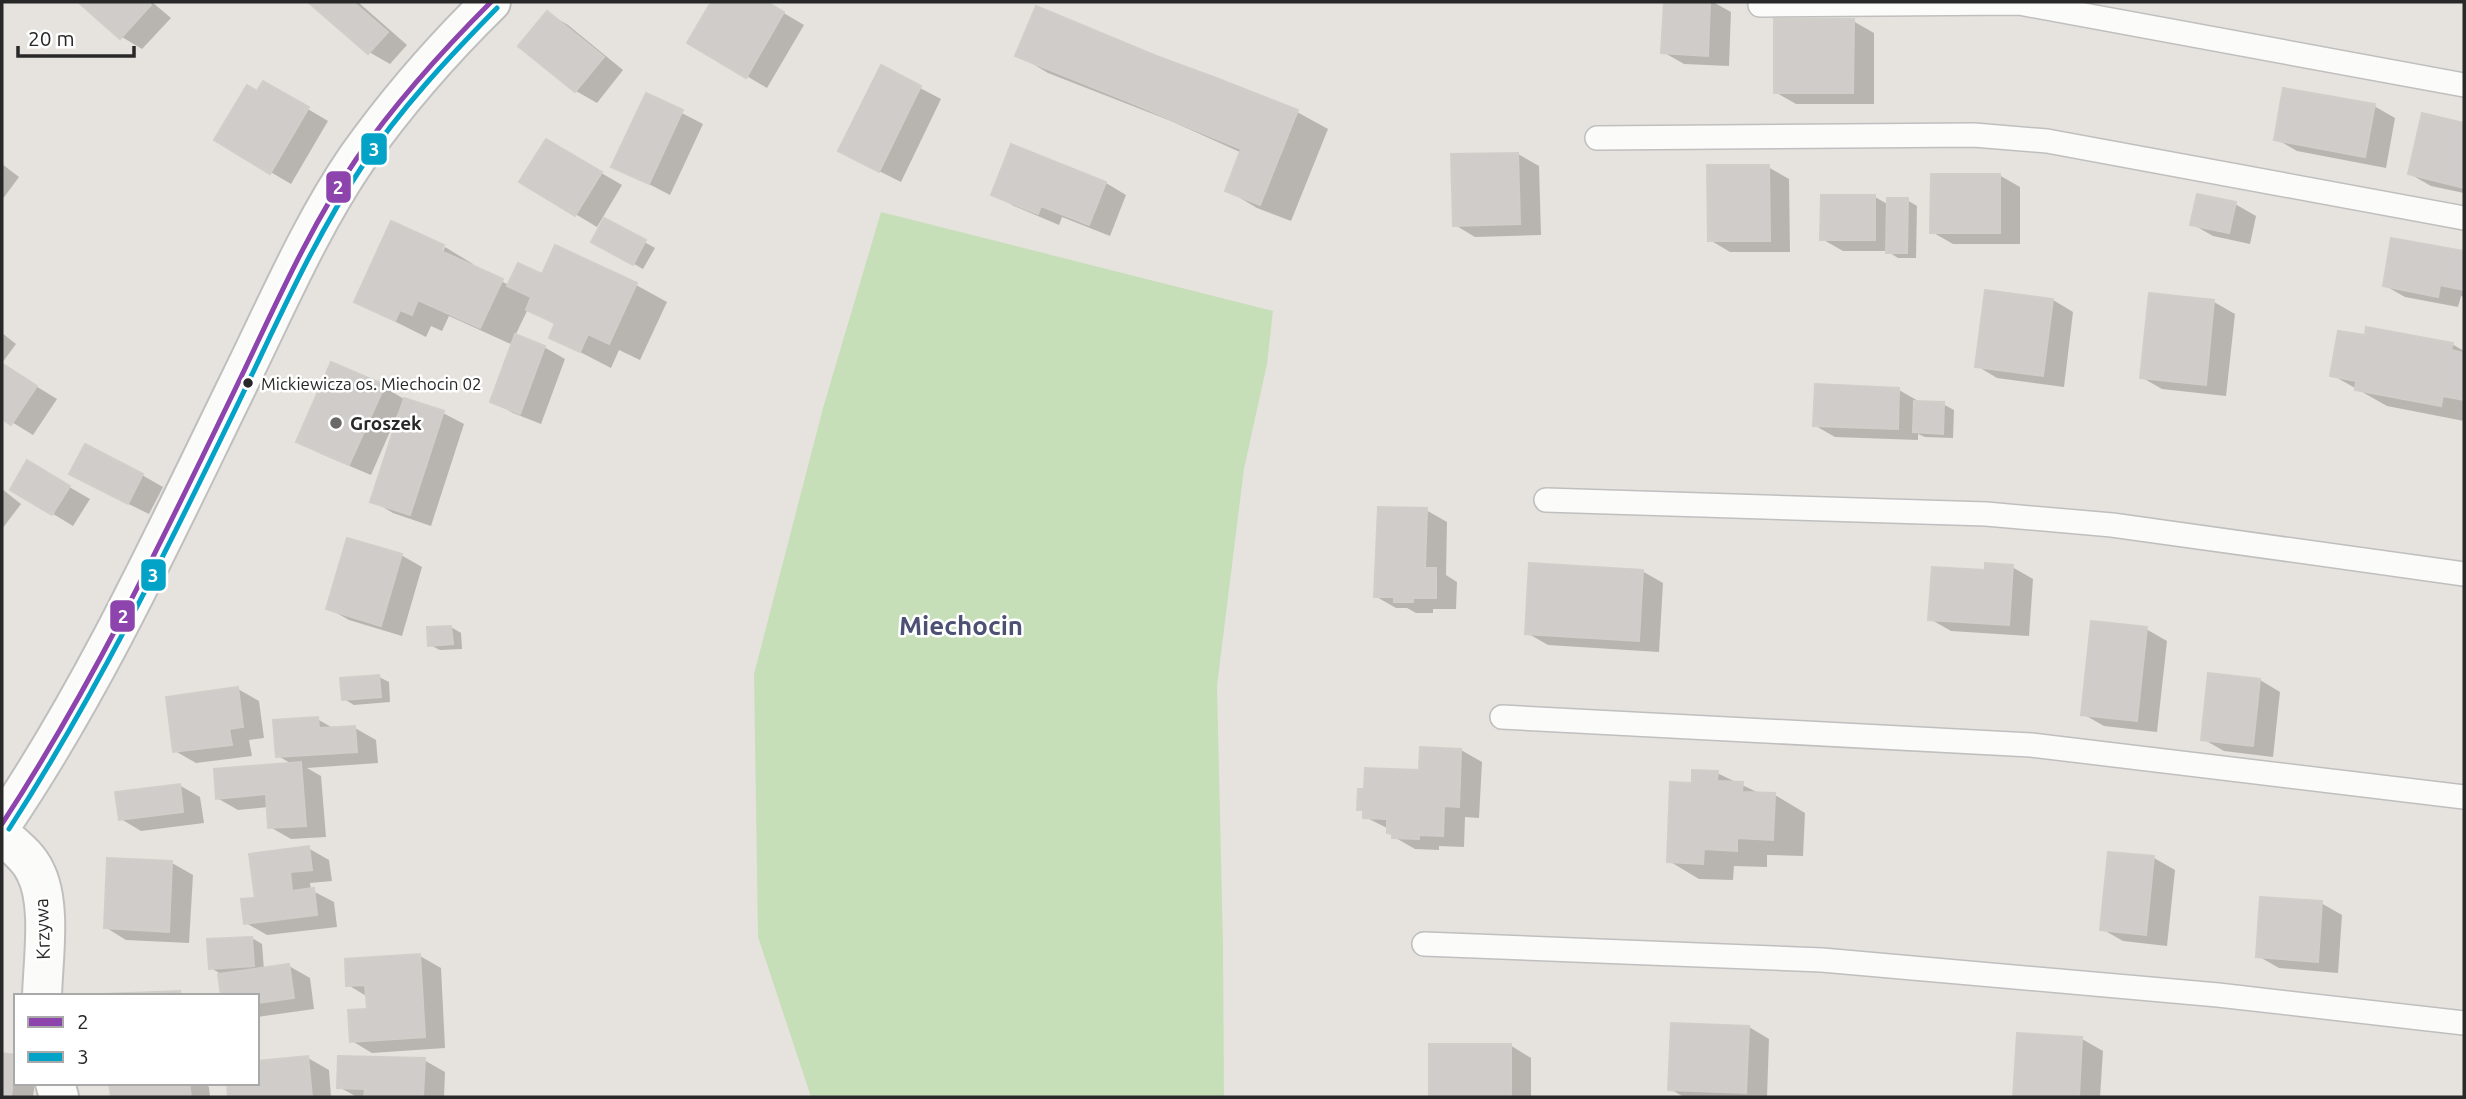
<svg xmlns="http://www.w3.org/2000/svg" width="2466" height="1099" font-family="Ubuntu,sans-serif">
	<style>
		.green { fill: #c7dfb9 }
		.shadow { fill: #0003 }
		.building { fill: #cfccc9; stroke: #d1ceca; stroke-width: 2 }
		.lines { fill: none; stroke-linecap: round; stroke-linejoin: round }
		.lane-casing { stroke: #c0bfbf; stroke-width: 26 }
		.street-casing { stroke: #c0bfbf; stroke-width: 42 }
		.secondary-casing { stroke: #c0bfbf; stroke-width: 42 }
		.lane { stroke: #fbfbfa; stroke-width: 23 }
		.street { stroke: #fbfbfa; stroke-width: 38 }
		.secondary { stroke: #fbfbfa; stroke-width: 38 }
		.bus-1-casing { stroke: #fff; stroke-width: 10 }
		.bus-2-casing { stroke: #fff; stroke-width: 10 }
		.bus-1 { stroke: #8e44ad; stroke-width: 5 }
		.bus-2 { stroke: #02a3c6; stroke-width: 5 }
		.bus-dot { fill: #282828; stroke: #fff; stroke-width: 2.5 }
		.poi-dot { fill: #6a6968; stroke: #fff; stroke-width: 2.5 }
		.labels { text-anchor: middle; stroke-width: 5; stroke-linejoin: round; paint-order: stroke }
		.bus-label { font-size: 17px; fill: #282828; stroke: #fff; text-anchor: start }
		.poi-label { font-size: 19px; font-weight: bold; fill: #282828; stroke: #fff; text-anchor: start }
		.street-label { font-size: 19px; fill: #282828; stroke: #fff }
		.district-label { font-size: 26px; font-weight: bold; fill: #4c5174; stroke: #fff }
		.line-badge { stroke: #fff; stroke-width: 2.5 }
		.badge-label { font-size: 19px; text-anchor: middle; font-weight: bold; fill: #fff }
	</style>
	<rect width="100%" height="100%" fill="#e6e3de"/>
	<path class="green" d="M881,212L1273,311L1267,364L1244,469L1217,686L1223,943L1224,1097H811L758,937L754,674L823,408Z"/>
	<g class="shadow">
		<path d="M81,2H152L171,18L142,49L122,37Z"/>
		<path d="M311,2H358L407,45L390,64L369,52Z"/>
		<path d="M713,2H765L804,25L767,88L689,42Z"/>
		<path d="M1665,2H1713L1731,12L1729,66L1684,64L1663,52Z"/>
		<path d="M547,13L568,25L623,70L597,103L576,91L520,45Z"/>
		<path d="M1853,21L1874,33V104H1796L1775,92Z"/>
		<path d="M1018,55L1159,59L1297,112L1328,129L1291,221L1257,208L1227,190L1242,153L1171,121L1048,73Z"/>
		<path d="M882,68L941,99L901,182L861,162Z"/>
		<path d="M264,83L328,121L291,184L216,140L258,93Z"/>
		<path d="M647,95L703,124L670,195L614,166Z"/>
		<path d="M2374,106L2395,118L2386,168L2297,151L2276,139Z"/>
		<path d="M2423,115L2464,124V193L2431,186L2410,174Z"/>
		<path d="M546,141L622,185L597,227L522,182Z"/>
		<path d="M1012,146L1106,183L1126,195L1110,236L1062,217L1059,225L1014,206L993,194Z"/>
		<path d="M1518,154L1539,166L1541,235L1475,237L1455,225Z"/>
		<path d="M2,164L19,177L2,200Z"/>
		<path d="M1768,167L1789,179L1790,252H1730L1710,240Z"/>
		<path d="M1999,175L2020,187V244H1953L1932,232Z"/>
		<path d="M1875,197L1889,205L1907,200L1917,206L1916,258H1898L1887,251H1843L1822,239Z"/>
		<path d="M2235,204L2256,216L2250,244L2213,236L2192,224Z"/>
		<path d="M605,220L655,248L643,269L593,241Z"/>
		<path d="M2393,240L2464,253V297L2461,296L2458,307L2405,297L2384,285Z"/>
		<path d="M441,247L439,260L445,247L473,264L472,267L509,285L543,276L556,247L636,285L667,302L640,360L619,350L611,368L551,337L556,325L528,309L515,336L544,347L565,359L541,424L513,413L492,401L513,345L449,316L442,331L431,326L426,337L356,302Z"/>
		<path d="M2053,300L2073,312L2064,387L1997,378L1977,366Z"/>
		<path d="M2214,302L2235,314L2226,396L2162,389L2141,377Z"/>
		<path d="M2,333L16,344L2,363Z"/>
		<path d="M2452,344L2464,351V421L2387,406L2332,375Z"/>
		<path d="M3,366L57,399L33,435L2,416Z"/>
		<path d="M384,387L404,399L443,413L464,424L431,526L393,513L373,501L402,412L399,411L371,475L319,453L298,441Z"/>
		<path d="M1899,390L1920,402L1943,404L1954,410L1953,438L1925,437L1918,434V440L1835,437L1814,425Z"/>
		<path d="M28,463L90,499L73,526L12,489Z"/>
		<path d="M142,475L163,487L149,514L92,486Z"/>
		<path d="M2,489L21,504L2,529Z"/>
		<path d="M1426,510L1447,522L1446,575L1457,582L1456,609H1433V613H1416L1407,608H1396L1375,596Z"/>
		<path d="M401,555L422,567L402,636L349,620L328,608Z"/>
		<path d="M2012,567L2033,579L2029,636L1951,631L1930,619L1986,572Z"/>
		<path d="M1642,571L1663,583L1659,652L1548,645L1527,633Z"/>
		<path d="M451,627L461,633L462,649L440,650L430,645Z"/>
		<path d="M2146,629L2167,641L2157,732L2104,726L2083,714Z"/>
		<path d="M379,677L389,682L390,702L354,705L344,699Z"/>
		<path d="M2260,680L2280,692L2273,757L2224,751L2203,739Z"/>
		<path d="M238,689L259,701L264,738L249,740L252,756L196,763L175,751Z"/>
		<path d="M317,719L335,729L355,728L376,740L378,763L307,768L321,776L326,837L291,839L270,827L268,807L238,810L217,798L292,764L278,756Z"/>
		<path d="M1461,750L1482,762L1479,818L1465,817L1464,847L1439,846V850L1415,849L1394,837L1388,832L1389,829L1365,817V812L1359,809Z"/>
		<path d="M1717,773L1761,794L1775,795L1805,813L1803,856L1767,855V867L1734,866L1733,880L1699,879L1669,861L1693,785Z"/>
		<path d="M179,785L200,797L204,823L141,831L121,819Z"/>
		<path d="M308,848L329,860L332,881L310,883L311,890L334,902L337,927L267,935L246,923Z"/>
		<path d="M2154,858L2175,870L2167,946L2123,941L2102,929Z"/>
		<path d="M172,863L193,875L189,943L126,940L105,927Z"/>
		<path d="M2321,903L2342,915L2338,973L2279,968L2258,956Z"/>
		<path d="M252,938L262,944L264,970L289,966L310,978L314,1009L257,1017V996L211,968Z"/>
		<path d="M420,956L441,968L445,1048L372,1053L352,1041L369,1010L368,997L348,985Z"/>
		<path d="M1749,1027L1769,1039L1767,1097H1684L1670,1089Z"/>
		<path d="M2019,1035L2082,1039L2103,1051L2100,1097H2015Z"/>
		<path d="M1431,1045H1510L1531,1058V1097H1431Z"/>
		<path d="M2,1055L16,1057V1083H35L33,1097H2Z"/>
		<path d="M308,1058L329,1070L331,1097H230L228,1083H257Z"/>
		<path d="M424,1060L445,1072L444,1097H357L339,1087Z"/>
		<path d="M120,1083H202L209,1087L210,1097H113L111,1084Z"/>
	</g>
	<g class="building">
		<path d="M78,2H147L151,5L120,39Z"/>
		<path d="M308,2H353L388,32L368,54Z"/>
		<path d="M711,2H767L784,12L746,78L687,43Z"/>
		<path d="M1664,2H1710L1708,56L1661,53Z"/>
		<path d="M1036,6L1159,57L1139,106L1015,56Z"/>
		<path d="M547,11L604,57L575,92L518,46Z"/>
		<path d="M1774,19H1854L1853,93H1774Z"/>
		<path d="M1159,57L1211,76L1190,128L1139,106Z"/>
		<path d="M881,65L921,86L879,172L838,151Z"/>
		<path d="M1211,76L1298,110L1260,205L1225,191L1241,149L1190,128Z"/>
		<path d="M263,81L309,107L270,174L214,140L247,85L257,91Z"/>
		<path d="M2283,88L2375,104L2365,157L2274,140Z"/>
		<path d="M646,93L683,110L649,184L611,167Z"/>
		<path d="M2422,113L2464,123V188L2408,174Z"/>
		<path d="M546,139L602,172L575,216L519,182Z"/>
		<path d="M1011,144L1106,182L1089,225L1041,206L1038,214L991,195Z"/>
		<path d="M1518,153L1520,224L1453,226L1451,154Z"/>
		<path d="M1707,165H1769L1770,241H1708Z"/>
		<path d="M1931,174H2000V233H1930Z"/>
		<path d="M2197,194L2236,202L2229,233L2190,225Z"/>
		<path d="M1821,195H1875V240H1820Z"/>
		<path d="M1887,198H1908L1907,253H1886Z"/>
		<path d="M604,218L646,240L633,265L591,242Z"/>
		<path d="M391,221L444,245L441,251L503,279L480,328L418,300L412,315L400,310L395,321L354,302Z"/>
		<path d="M2391,238L2464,251V290L2440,285L2438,297L2383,286Z"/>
		<path d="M555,245L637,283L609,344L588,334L580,352L549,338L555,323L526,310L531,297L507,286L518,263L542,274Z"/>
		<path d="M1985,290L2053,299L2043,376L1975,367Z"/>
		<path d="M2149,293L2214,300L2206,385L2140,378Z"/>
		<path d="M2366,327L2453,343L2451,350L2464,353V400L2443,396L2441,406L2355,390L2356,381L2330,376L2338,331L2365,335Z"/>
		<path d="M515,334L545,346L520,414L490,402Z"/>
		<path d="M331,362L385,385L349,465L296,442Z"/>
		<path d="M3,364L37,386L11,425L2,419Z"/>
		<path d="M1815,384L1899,388L1898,429L1813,426Z"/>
		<path d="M404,398L444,411L410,515L370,502Z"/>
		<path d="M1914,401L1944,402L1943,434L1913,432Z"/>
		<path d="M85,444L143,474L128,504L69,474Z"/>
		<path d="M27,460L70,486L52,515L10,490Z"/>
		<path d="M1378,507L1427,508L1425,568H1436V598H1413V602H1394V597H1374Z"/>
		<path d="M347,538L402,554L381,626L326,609Z"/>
		<path d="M1529,563L1643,570L1639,641L1525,634Z"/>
		<path d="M1985,563L2013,565L2009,625L1928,620L1932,567L1985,570Z"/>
		<path d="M2091,621L2147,627L2137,721L2081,715Z"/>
		<path d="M451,626L453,644L428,646L427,627Z"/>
		<path d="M2208,673L2260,679L2253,746L2201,740Z"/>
		<path d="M379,675L381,697L342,700L340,678Z"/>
		<path d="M238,687L243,727L229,729L232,745L173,752L166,697Z"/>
		<path d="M318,717L319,728L355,726L357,752L276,757L273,720Z"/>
		<path d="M1420,747L1461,749L1459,807L1444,806L1443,836L1419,835V839L1392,838V834L1387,833V819L1363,818V810H1357L1358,789H1364L1365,768L1419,770Z"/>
		<path d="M301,762L306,826L268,828L266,794L216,799L214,769Z"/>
		<path d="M1692,770L1718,771L1717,781L1743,782L1742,792L1775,793L1773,840L1737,838V851L1704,849L1703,864L1667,862L1670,782L1692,783Z"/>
		<path d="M180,784L183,812L119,820L115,792Z"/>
		<path d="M309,846L312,870L290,872L292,891L314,888L317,915L244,924L241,899L255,898L249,854Z"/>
		<path d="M2108,852L2154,856L2146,935L2100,930Z"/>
		<path d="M107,858L172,861L169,932L104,928Z"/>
		<path d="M2260,897L2322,901L2318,962L2256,957Z"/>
		<path d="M252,937L254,966L209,969L207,939Z"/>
		<path d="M420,954L425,1037L350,1042L348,1010L367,1009L365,985L346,986L345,959Z"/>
		<path d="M289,964L294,998L257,1003V996H221L218,974Z"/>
		<path d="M180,991V996H104V994Z"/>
		<path d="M1671,1023L1749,1026L1746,1093L1668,1090Z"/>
		<path d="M2017,1033L2082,1037L2079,1097H2013Z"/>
		<rect x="1429" y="1044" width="82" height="53"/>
		<path d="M2,1053L16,1055L11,1097H2Z"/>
		<path d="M308,1056L312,1097H228L227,1083H257V1061Z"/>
		<path d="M338,1056L425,1058L423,1097H364L365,1089L337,1088Z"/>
		<path d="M109,1083H189L191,1097H111Z"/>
	</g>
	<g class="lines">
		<g class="lane-casing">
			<g id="lane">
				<path d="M1760,5L2019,3L2464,85"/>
				<path d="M1597,138L1974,135L2047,141L2464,218"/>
				<path d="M1546,500L1986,514L2112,525L2464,574"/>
				<path d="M1502,717L2031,745L2464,797"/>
				<path d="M1424,944L1822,960L2218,995L2464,1023"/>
			</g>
		</g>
		<g class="street-casing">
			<g id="street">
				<path d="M2,835C14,846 28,856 35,871C52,903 43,960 42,996"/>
				<path d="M55,1083L59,1097"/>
			</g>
		</g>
		<g class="secondary-casing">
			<path id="secondary" d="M2,824C95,687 168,527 241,378C277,305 311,225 357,158C396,103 442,50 491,2"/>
		</g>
		<use href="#lane" class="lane"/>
		<use href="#street" class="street"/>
		<use href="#secondary" class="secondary"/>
		<g class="bus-1-casing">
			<path id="bus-1" d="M2,824C89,691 158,549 227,406C268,323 304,235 357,158C396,102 443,50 491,2"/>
		</g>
		<g class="bus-2-casing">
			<path id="bus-2" d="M9,829C95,696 164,556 233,414C274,330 311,243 363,165C401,108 449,57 497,8"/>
		</g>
		<use href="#bus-1" class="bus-1"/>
		<use href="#bus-2" class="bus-2"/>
	</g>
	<circle class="bus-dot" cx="248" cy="383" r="6"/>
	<circle class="poi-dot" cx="336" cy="423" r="7"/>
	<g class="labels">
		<g class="bus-label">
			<text x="261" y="390">Mickiewicza os. Miechocin 02</text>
		</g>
		<g class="poi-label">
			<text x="350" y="430">Groszek</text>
		</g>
		<g class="street-label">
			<text transform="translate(42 929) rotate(-92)" y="7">Krzywa</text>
		</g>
		<g class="district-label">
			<text x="961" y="635">Miechocin</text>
		</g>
	</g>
	<g class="line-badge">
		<rect x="360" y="132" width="28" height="34" rx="7" fill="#02a3c6"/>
		<rect x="325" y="170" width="27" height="34" rx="7" fill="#8e44ad"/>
		<rect x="140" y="558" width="27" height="34" rx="7" fill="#02a3c6"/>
		<rect x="109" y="599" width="27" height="34" rx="7" fill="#8e44ad"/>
	</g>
	<g class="badge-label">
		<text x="374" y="156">3</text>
		<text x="338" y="194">2</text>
		<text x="153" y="582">3</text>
		<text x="123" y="623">2</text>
	</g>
	<rect width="2466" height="1099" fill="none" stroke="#282828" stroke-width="7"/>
	<rect x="14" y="994" width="245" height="91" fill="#ffffff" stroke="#a9a9a9" stroke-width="2"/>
	<rect x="28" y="1017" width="35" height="10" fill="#8e44ad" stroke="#a9a9a9" stroke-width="2"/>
	<text x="77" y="1029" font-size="21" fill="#282828">2</text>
	<rect x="28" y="1052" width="35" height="10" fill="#02a3c6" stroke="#a9a9a9" stroke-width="2"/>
	<text x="77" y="1064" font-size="21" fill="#282828">3</text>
	<path d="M18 46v10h116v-10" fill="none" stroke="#282828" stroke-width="3.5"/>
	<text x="28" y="46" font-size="21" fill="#282828" stroke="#ffffff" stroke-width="5" paint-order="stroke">20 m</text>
</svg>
